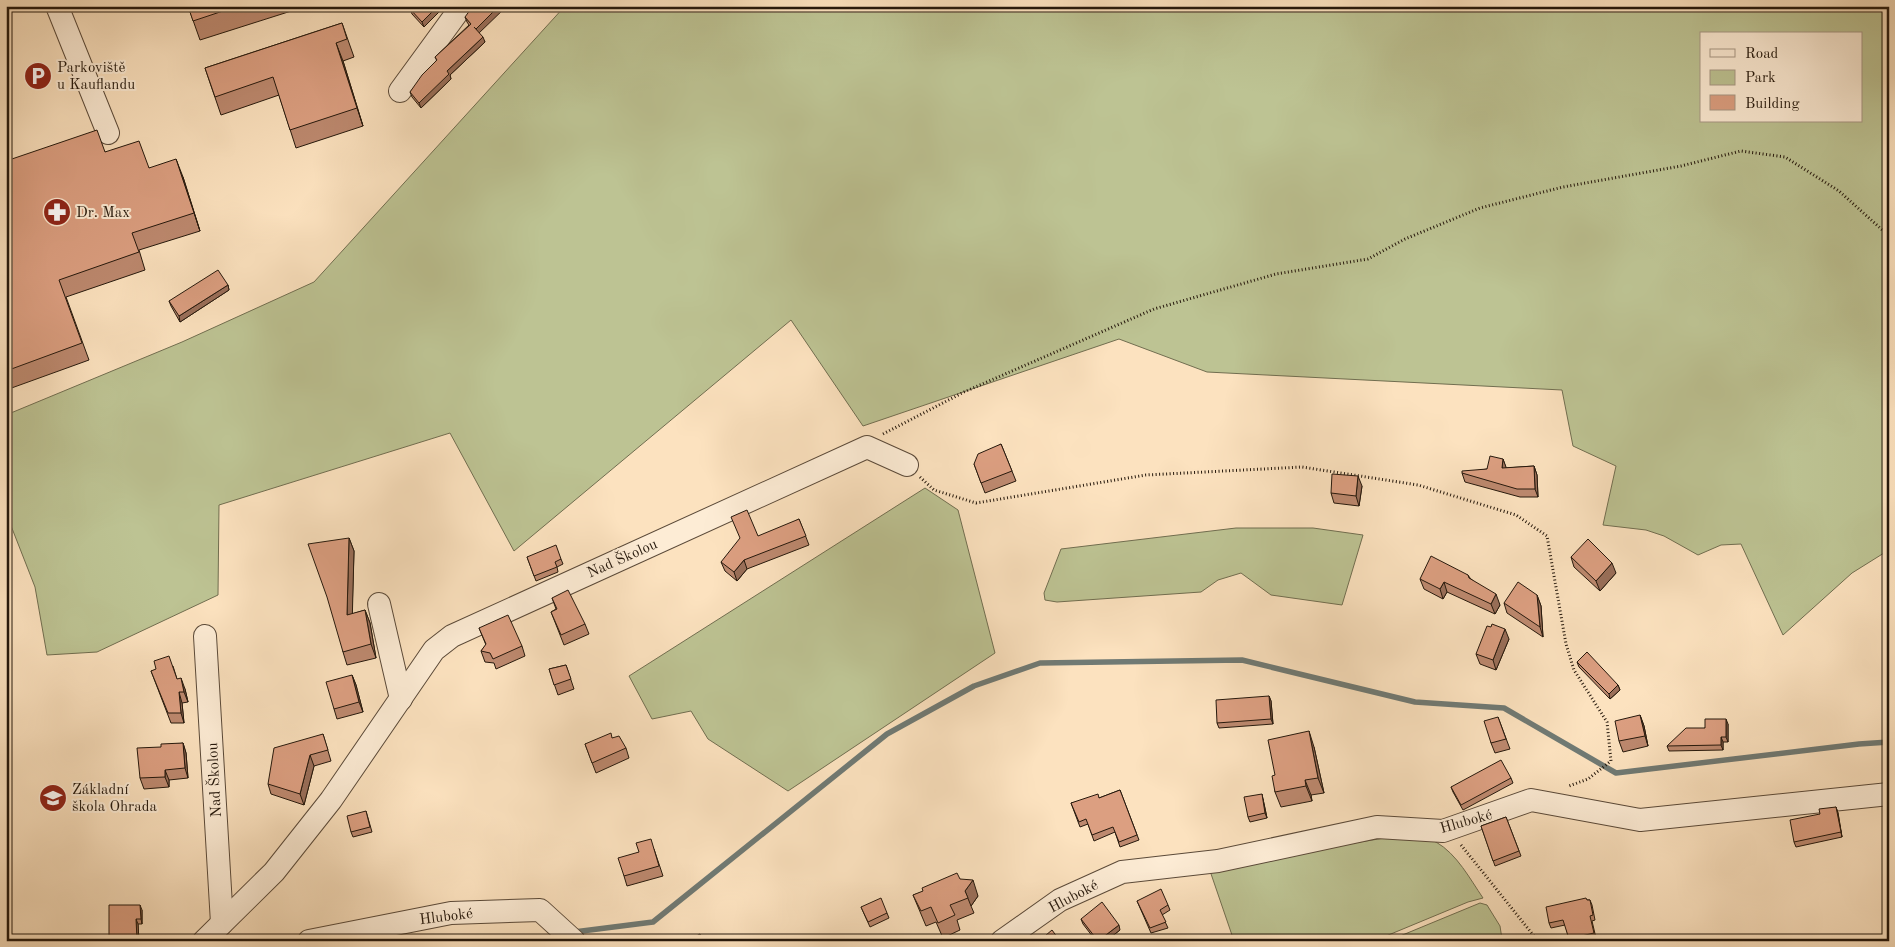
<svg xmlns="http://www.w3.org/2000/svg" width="1895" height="947" font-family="'Old Standard TT',serif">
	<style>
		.green { fill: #bdc393; stroke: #716e50; fill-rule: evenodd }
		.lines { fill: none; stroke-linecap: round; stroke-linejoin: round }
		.stream { stroke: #707a74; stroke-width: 5.5 }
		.minor-casing { stroke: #5b4a39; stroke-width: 24 }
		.path { stroke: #25180c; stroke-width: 3; stroke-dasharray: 1 2.5; stroke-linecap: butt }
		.minor { stroke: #fdecd5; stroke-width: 22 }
		.wall { fill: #bd896f; stroke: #25180c }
		.shaded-wall { fill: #9a6f5a; stroke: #25180c }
		.building { fill: #dc9f81; stroke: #25180c }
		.labels { text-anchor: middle; stroke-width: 4; stroke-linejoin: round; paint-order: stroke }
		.poi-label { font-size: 15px; fill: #25180c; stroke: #fdecd5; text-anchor: start }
		.street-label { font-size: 15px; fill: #25180c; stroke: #fdecd5 }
	</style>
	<rect width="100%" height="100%" fill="#fce2bf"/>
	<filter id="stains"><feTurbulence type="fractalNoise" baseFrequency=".004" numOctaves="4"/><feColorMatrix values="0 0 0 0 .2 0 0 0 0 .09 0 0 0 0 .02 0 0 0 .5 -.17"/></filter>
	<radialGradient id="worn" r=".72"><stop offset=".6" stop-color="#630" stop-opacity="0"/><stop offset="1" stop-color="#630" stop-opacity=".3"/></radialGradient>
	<g class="green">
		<path d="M565,6H1889V554L1884,553L1852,573L1783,635L1741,544L1721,545L1698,555L1664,536L1646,530L1603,525L1616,466L1573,446L1562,390L1207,372L1119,339L863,426L791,320L514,551L450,433L219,505L218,595L97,652L47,655L35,587L6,513V415L182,342L314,282ZM1701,34H1861V121H1701Z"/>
		<path d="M925,488L958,510L995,653L788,791L708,739L691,711L652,719L629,676Z"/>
		<path d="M1236,528H1313L1363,535L1342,605L1271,595L1241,573L1218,580L1201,592L1057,602L1045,600L1044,593L1061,549Z"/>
		<path d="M1405,835C1415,837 1427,838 1436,842C1457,854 1470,879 1483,898L1468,902L1374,941H1234L1208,865Z"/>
		<path d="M1480,903L1487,905L1500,926L1502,939L1497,941H1388Z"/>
	</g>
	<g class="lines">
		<g class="stream">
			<path d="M574,932L653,922L887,734L974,686L1040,663L1242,660L1415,702L1504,708L1616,773L1859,744L1889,742"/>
			<path d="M542,941L560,935"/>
		</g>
		<g class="minor-casing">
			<g id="minor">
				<path d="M57,6L108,133"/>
				<path d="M400,91L462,6"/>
				<path d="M379,604L401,699"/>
				<path d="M205,636L222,923"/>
				<path d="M204,941L274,872L331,800L434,650L452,636L867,447L907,465"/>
				<path d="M309,941L451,913L540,910L574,941"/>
				<path d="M1002,941L1060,900L1122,872L1218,861L1377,827L1443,831L1531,800L1640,820L1889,794"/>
			</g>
		</g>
		<g class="path">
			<path d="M883,434L964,392L1154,309L1276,274L1368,259L1405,239L1480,208L1563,187L1681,166L1741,151L1785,157L1839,191L1889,236"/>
			<path d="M920,477L934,490L976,503L1146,475L1302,467L1418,485L1516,515L1547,536L1566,644L1574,670L1607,722L1611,761L1588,779L1569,786"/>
			<path d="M1461,845L1538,941"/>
		</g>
		<use href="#minor" class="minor"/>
	</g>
	<g class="wall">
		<path d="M188,6H307L200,40Z"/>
		<path d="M445,6L424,27L412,14L410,9Z"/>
		<path d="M465,17L479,33L485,42L450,75L451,79L421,108L412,97L410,92L437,61L435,57L469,25L467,22Z"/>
		<path d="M342,23L354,57L343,61L363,126L296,148L279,95L221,115L205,68Z"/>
		<path d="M105,152L149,168L183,177L200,231L139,250L145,270L66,297L89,360L6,390V161Z"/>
		<path d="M228,285L229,290L180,322L171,306L169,301Z"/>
		<path d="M1001,444L1016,481L985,493L974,464Z"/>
		<path d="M1503,459L1506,468L1534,466L1537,475L1538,497H1520L1465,482L1462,473L1487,469Z"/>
		<path d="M1362,486L1359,506L1334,503L1331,493Z"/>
		<path d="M799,519L809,545L747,569L737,581L725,571L721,562Z"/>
		<path d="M349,538L354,551L352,614L365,610L370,623L376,658L347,665L343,652Z"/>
		<path d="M527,557L561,559L563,564L557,567L558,572L536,581Z"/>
		<path d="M1571,557L1616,573L1600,591L1574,567Z"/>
		<path d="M1468,575L1470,578L1500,605L1495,614L1447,592L1443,599L1424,589L1420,579Z"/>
		<path d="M1537,595L1541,606L1543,637L1507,613L1504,603Z"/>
		<path d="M552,598L585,624L589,634L564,645L551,612L556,609Z"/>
		<path d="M479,628L522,646L525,656L496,669L494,663L485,662L481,651L486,645Z"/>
		<path d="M1509,639L1496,670L1480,664L1476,654Z"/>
		<path d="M1577,662L1618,685L1620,690L1610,699L1579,667Z"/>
		<path d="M566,665L574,689L558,695L549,669Z"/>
		<path d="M173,666L177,679L185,689L188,702L182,703L184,723H171L151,671Z"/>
		<path d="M352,675L356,685L363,712L337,719L334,709Z"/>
		<path d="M1269,696L1271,701L1273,724L1219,728L1217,723Z"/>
		<path d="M1640,715L1644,726L1648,746L1623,752L1619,741Z"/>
		<path d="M1498,717L1510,749L1495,753L1491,743Z"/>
		<path d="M1728,724V742H1723V750L1669,751L1667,746L1705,728Z"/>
		<path d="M323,734L331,761L314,766L304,805L271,794L268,784Z"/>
		<path d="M612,738L626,748L629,758L596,773L585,744Z"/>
		<path d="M183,743L186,753L188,778L169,780V787L144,789L140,778L161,747Z"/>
		<path d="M1314,747L1324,793L1311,795L1312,801L1281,807L1275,792V775Z"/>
		<path d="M1511,778L1513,783L1463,810L1453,792L1451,787Z"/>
		<path d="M1120,790L1139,840L1120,847L1115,832L1094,841L1088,824L1080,827L1071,803L1099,798Z"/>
		<path d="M1263,799L1267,818L1250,822L1248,817Z"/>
		<path d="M1836,807L1838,813L1842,837L1796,847L1794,842L1820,814Z"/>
		<path d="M366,811L372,832L353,837L351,832Z"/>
		<path d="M1506,817L1521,856L1495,866L1481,826Z"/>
		<path d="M654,849L663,876L627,886L624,876L639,852Z"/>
		<path d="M960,879L978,896L971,906L974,913L957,920L960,930L943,938L936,922L926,926L913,895Z"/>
		<path d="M1587,900H1590L1592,905L1595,920L1592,921L1596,938L1586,941H1570L1565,925L1551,928L1549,923Z"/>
		<path d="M1137,901L1168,905L1170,910L1162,915L1168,928L1151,933Z"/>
		<path d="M861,907L887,913L889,918L870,927Z"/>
		<path d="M142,910V924H138L139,941H109Z"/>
		<path d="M1081,919L1120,930L1106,941H1096L1083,924Z"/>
	</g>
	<g class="shaded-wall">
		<path d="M438,6H445L424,27L422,22Z"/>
		<path d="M499,6H507L478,34L476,29Z"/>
		<path d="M483,37L485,42L450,75L451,79L421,108L419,103L447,71Z"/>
		<path d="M336,43L343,61L363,126L357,108Z"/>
		<path d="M176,159L183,177L200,231Z"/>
		<path d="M228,285L229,290L180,322L179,316Z"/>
		<path d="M1503,459L1506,467L1505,477L1502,468Z"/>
		<path d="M1534,466L1537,475L1538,497L1535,489Z"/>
		<path d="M1358,476L1362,486L1359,506L1356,496Z"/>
		<path d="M349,538L354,551L352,628L347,615Z"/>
		<path d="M744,560L747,569L737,581L734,572Z"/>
		<path d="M1612,563L1616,573L1600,591L1596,581Z"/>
		<path d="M1444,582L1447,592L1443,599L1440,589Z"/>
		<path d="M1496,594L1500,605L1495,614L1491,604Z"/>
		<path d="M1537,595L1541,606L1543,637L1540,627Z"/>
		<path d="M365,610L370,623L376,658L371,644Z"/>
		<path d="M1505,629L1509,639L1496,670L1493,660Z"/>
		<path d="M352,675L356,685L363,712L359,702Z"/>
		<path d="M181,678L185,689L188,702L184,692Z"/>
		<path d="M1618,685L1620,690L1610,699L1609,694Z"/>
		<path d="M179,692L182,703L184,723L181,713Z"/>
		<path d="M1269,696L1271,701L1273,724L1271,719Z"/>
		<path d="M1640,715L1644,726L1648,746L1645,736Z"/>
		<path d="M1726,719L1728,724V742L1726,737Z"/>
		<path d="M1309,731L1314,747L1324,793L1318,778Z"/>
		<path d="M1721,737L1723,742V750L1721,745Z"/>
		<path d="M183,743L186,753L188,778L185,768Z"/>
		<path d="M310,755L314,766L304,805L300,794Z"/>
		<path d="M165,770L169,780V787L165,777Z"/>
		<path d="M1305,780L1311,795L1312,801L1306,786Z"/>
		<path d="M1262,794L1263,799L1267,818L1265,813Z"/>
		<path d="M1836,807L1838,813L1842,837Z"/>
		<path d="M973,880L978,896L971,906L965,891Z"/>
		<path d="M140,905L142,910V924L141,919Z"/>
		<path d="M136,919L138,924L139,941H137V939Z"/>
		<path d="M1119,925L1120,930L1106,941H1098Z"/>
	</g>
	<g class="building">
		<path d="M188,6H238L193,21Z"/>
		<path d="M413,6H438L422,22L410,9Z"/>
		<path d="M473,6H499L476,29L474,27L483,37L447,71L449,74L419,103L410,92L422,75L437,60L435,57L471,24L465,17Z"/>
		<path d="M342,23L347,39L336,43L357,108L290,130L273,77L215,97L205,68Z"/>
		<path d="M97,130L105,152L139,141L149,168L176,159L194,213L132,233L139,252L59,280L82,343L6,371V161Z"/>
		<path d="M218,270L228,285L179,316L169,301Z"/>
		<path d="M1001,444L1012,471L981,483L974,464L978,454Z"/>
		<path d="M1490,456L1503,459L1502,468L1534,466L1535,489H1517L1462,473V471L1487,469Z"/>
		<path d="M1332,474L1358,476L1356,496L1331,493Z"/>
		<path d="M747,510L758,536L799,519L806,536L744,560L734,572L721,562L740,538L731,517Z"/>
		<path d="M349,538L347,615L365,610L371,644L343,652L327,597L308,544Z"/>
		<path d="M1588,539L1612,563L1596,581L1571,557Z"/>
		<path d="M556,545L561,559L555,562L557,567L534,576L527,557Z"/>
		<path d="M1431,556L1468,575L1469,578L1496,594L1491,604L1444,582L1440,589L1420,579Z"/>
		<path d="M1518,582L1537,595L1540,627L1504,603Z"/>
		<path d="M568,590L585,624L561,635L551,612L557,609L552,598Z"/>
		<path d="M508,615L522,646L493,659L490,653L481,651L486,644L479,628Z"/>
		<path d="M1492,624L1505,629L1493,660L1476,654L1487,626L1491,627Z"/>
		<path d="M1587,652L1618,685L1609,694L1577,662Z"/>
		<path d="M169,656L177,679L181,678L184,692H179L181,713H168L151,671L156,669L154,661Z"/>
		<path d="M566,665L571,679L554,685L549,669Z"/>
		<path d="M352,675L359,702L334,709L326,682Z"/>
		<path d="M1269,696L1271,719L1217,723L1216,700Z"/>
		<path d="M1640,715L1645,736L1619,741L1615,721Z"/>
		<path d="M1498,717L1506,739L1491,743L1484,721Z"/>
		<path d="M1705,719H1726V737H1721V745L1667,746L1686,728H1705Z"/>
		<path d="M1309,731L1318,778L1305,780L1306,786L1275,792L1272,776L1275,775L1268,740Z"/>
		<path d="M611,733L612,738L619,736L626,748L592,763L585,744Z"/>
		<path d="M323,734L328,750L310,755L300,794L268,784L274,748Z"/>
		<path d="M183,743L185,768L165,770V777L140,778L137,748L161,747V744Z"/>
		<path d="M1501,760L1511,778L1461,805L1451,787Z"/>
		<path d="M1120,790L1137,835L1119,842L1113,827L1092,835L1086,819L1079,822L1071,803L1098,794L1099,798Z"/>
		<path d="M1262,794L1265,813L1248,817L1244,797Z"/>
		<path d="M1836,807L1841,832L1794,842L1790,820L1820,814L1819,809Z"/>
		<path d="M366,811L370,827L351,832L347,816Z"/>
		<path d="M1506,817L1519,851L1493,861L1481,826Z"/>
		<path d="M651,839L659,866L624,876L618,858L639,852L636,843Z"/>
		<path d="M957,873L960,879L973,880L965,891L968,898L950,905L955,915L938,923L931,907L921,911L913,895L923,891L922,888Z"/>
		<path d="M1161,889L1168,905L1160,910L1166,922L1150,928L1137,901Z"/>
		<path d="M881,898L887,913L868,922L861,907Z"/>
		<path d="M1586,898L1587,900H1590L1593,915L1590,916L1594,933L1569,939L1563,920L1549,923L1546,907Z"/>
		<path d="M1102,902L1119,925L1098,941L1081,919Z"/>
		<path d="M109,905H140L141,919H136L137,939H130V941H109Z"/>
		<path d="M1052,930L1060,941H1039Z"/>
		<path d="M700,934L704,941H687Z"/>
	</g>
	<defs>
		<g id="parking-disc" transform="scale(1.4375)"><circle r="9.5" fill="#8f2418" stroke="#fdecd5"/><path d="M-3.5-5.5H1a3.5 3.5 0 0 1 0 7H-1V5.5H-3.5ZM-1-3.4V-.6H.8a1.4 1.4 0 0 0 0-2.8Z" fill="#fff"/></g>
		<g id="pharmacy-disc" transform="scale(1.4375)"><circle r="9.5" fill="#8f2418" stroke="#fdecd5"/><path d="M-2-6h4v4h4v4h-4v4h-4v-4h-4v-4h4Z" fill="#fff"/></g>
		<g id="school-disc" transform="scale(1.4375)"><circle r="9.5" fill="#8f2418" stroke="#fdecd5"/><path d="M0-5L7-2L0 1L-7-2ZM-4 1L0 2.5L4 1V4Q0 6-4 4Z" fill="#fff"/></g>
	</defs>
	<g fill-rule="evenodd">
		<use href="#parking-disc" x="38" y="76"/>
		<use href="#pharmacy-disc" x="57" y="212"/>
		<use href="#school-disc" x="53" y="798"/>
	</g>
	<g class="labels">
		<g class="poi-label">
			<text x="57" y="72">Parkoviště<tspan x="57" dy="17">u Kauflandu</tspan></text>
			<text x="76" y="217">Dr. Max</text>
			<text x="72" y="794">Základní<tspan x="72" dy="17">škola Ohrada</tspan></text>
		</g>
		<g class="street-label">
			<text transform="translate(622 558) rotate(-24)" y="5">Nad Školou</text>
			<text transform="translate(214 780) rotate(-93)" y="5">Nad Školou</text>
			<text transform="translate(1466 821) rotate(-16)" y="5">Hluboké</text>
			<text transform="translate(1073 896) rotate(-28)" y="5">Hluboké</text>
			<text transform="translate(446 916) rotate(-7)" y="5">Hluboké</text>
		</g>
	</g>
	<rect width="1895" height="947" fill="none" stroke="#fce2bf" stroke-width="25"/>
	<rect x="8" y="8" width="1880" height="932" fill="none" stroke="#25180c" stroke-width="2.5"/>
	<rect x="12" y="12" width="1870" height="922" fill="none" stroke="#25180c"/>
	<rect x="1700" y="32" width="162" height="90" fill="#fdecd5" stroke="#a79785"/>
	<rect x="1710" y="49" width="25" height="8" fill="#fdecd5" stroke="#a79785"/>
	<text x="1745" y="58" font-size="15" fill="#25180c">Road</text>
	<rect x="1710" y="70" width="25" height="15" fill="#bdc393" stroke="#a79785"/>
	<text x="1745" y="82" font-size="15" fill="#25180c">Park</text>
	<rect x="1710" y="95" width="25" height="15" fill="#dc9f81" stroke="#a79785"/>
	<text x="1745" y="108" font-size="15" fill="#25180c">Building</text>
	<rect width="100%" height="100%" filter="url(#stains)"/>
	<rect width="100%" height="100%" fill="url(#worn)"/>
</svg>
